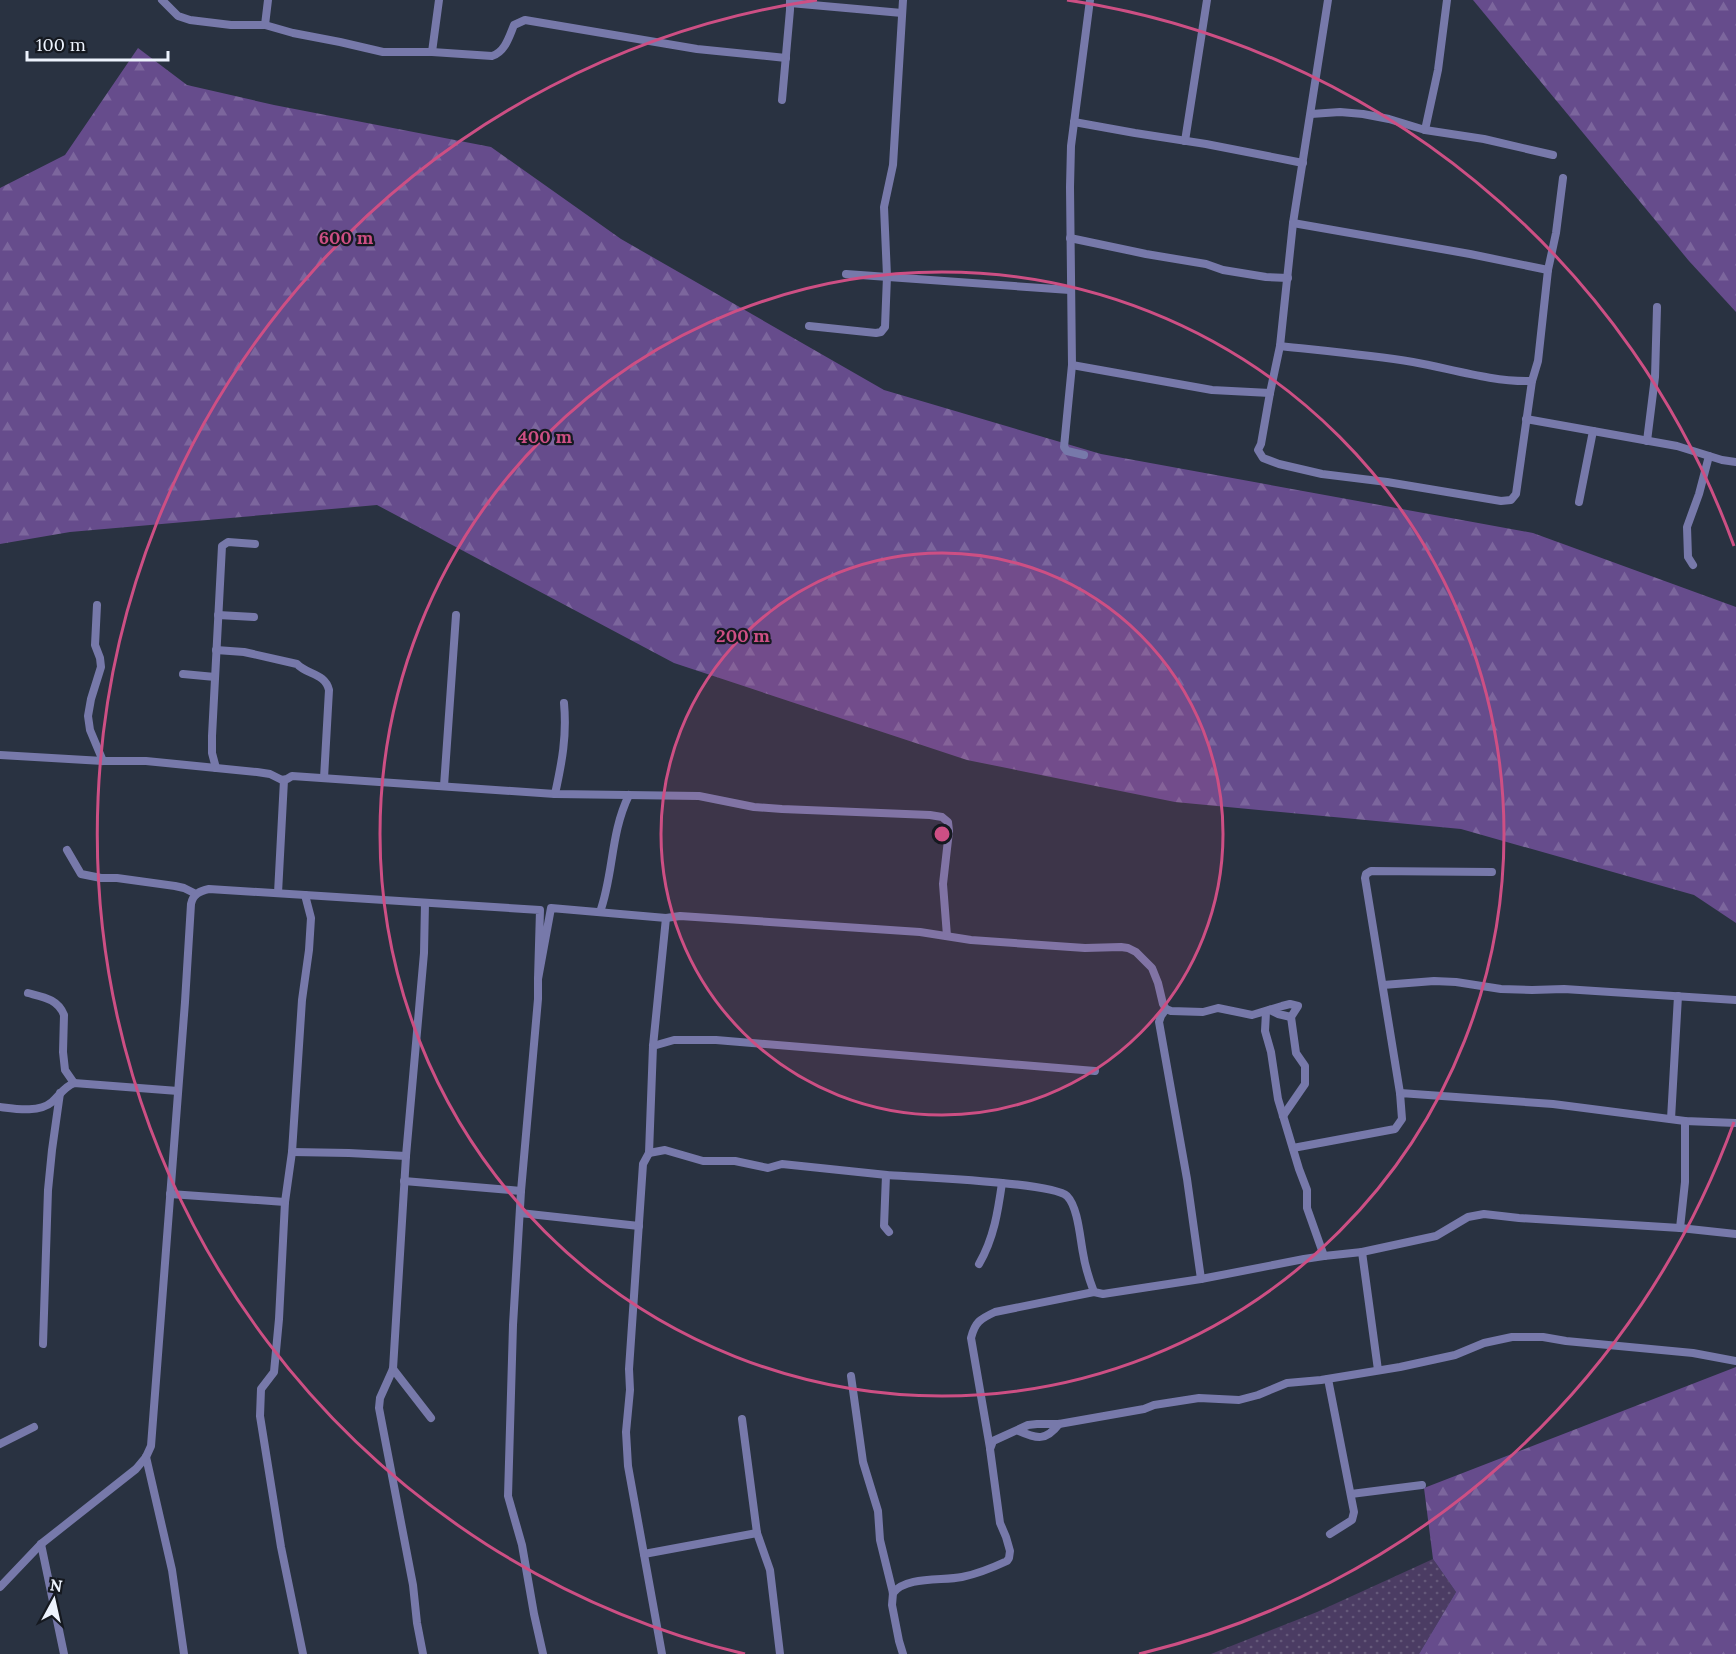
<svg xmlns="http://www.w3.org/2000/svg" width="1736" height="1654" font-family="Lora,serif">
	<style>
		.grass { fill: url(#grass-dots) }
		.forest { fill: url(#forest-firs) }
		.lines { fill: none; stroke-linecap: round; stroke-linejoin: round }
		.street { stroke: #7779aa; stroke-width: 8 }
		.ring { fill: none; stroke: #cd4f84; stroke-width: 3 }
		.centre { fill: #cd4f84; stroke: #151920; stroke-width: 3 }
		.ring-label { font-size: 18px; text-anchor: middle; font-weight: bold; fill: #cd4f84; stroke: #151920; stroke-width: 4.5; stroke-linejoin: round; paint-order: stroke }
	</style>
	<defs>
		<pattern id="grass-dots" width="8" height="8" patternUnits="userSpaceOnUse" patternTransform="scale(1.5)"><rect width="8" height="8" fill="#4b3c63"/><path d="M2 2h.1M6 6h.1" fill="none" stroke="#65597a" stroke-width="1.8" stroke-linecap="round"/></pattern>
		<pattern id="forest-firs" width="22" height="20" patternUnits="userSpaceOnUse" patternTransform="scale(1.5)"><rect width="22" height="20" fill="#664c8c"/><path d="M5 1l3.5 6h-7zM16 11l3.5 6h-7z" fill="#7c669d"/></pattern>
	</defs>
	<rect width="100%" height="100%" fill="#293241"/>
	<path class="grass" d="M1433,1559L1456,1592L1419,1654H1211L1317,1612Z"/>
	<g class="forest">
		<path d="M1473,0H1736V312L1689,261Z"/>
		<path d="M138,48L187,85L274,105L491,147L621,239L884,390L1101,454L1533,533L1736,607V923L1694,895L1461,829L1175,802L967,760L674,663L377,505L70,532L0,544V188L65,155Z"/>
		<path d="M1736,1367V1654H1419L1456,1592L1433,1559L1424,1488Z"/>
	</g>
	<g class="lines">
		<g class="street">
			<path d="M162,0L178,16L190,20L231,25H265L293,33L340,42L383,52H432L492,56C505,52 509,37 514,25L525,20L697,49L786,58"/>
			<path d="M1328,0L1293,223L1280,346L1270,393L1261,444L1258,450L1263,458L1279,464L1322,474L1387,482L1501,501L1511,500L1516,494L1532,381"/>
			<path d="M790,3L902,13"/>
			<path d="M265,25L268,0"/>
			<path d="M432,52L439,0"/>
			<path d="M782,100L790,10V0"/>
			<path d="M1311,114L1340,112L1363,114L1389,119L1425,130L1484,139L1553,155"/>
			<path d="M1074,122L1135,133L1206,144L1303,163"/>
			<path d="M1425,130L1438,70L1447,0"/>
			<path d="M1185,141L1207,0"/>
			<path d="M1293,223L1470,254L1548,270"/>
			<path d="M1070,238L1146,254L1206,264L1223,270L1266,277L1288,278"/>
			<path d="M846,274L1070,290"/>
			<path d="M809,326L876,333L881,332L885,327L887,276L884,207L893,165L903,0"/>
			<path d="M1280,346C1325,351 1369,355 1413,362C1452,369 1492,382 1532,381L1538,361L1548,270L1556,233L1563,178"/>
			<path d="M1072,365L1212,390L1270,393"/>
			<path d="M1526,419L1677,446L1722,460L1736,462"/>
			<path d="M1647,441L1655,377L1657,307"/>
			<path d="M1084,455L1067,451L1064,447L1072,365L1070,187L1071,146L1090,0"/>
			<path d="M1579,502L1593,431"/>
			<path d="M1693,565L1688,557L1687,527L1699,494L1709,456"/>
			<path d="M97,605L95,645L100,658L101,667L91,699L88,716L90,730L103,761"/>
			<path d="M218,615L254,617"/>
			<path d="M216,650L244,652L297,664C307,675 325,673 329,690L324,778"/>
			<path d="M183,674L215,677"/>
			<path d="M0,755L103,761H146L257,772L270,774L282,780L287,779L292,776L555,794L699,796L754,807L782,809L930,815L942,817L948,822L949,831L943,884L947,936"/>
			<path d="M216,768L212,753V736L222,546L228,542L255,544"/>
			<path d="M444,786L456,615"/>
			<path d="M555,794C562,762 567,736 564,703"/>
			<path d="M67,850L81,874L101,878H117L175,886L184,888L196,894"/>
			<path d="M278,893L284,780"/>
			<path d="M600,912C614,873 610,834 629,795"/>
			<path d="M538,979V999L521,1191L513,1325L508,1496L522,1545L534,1614L543,1654"/>
			<path d="M1383,985L1434,981L1456,982L1501,989L1532,990L1564,989L1736,1000"/>
			<path d="M28,993C43,997 58,999 64,1015L63,1052L65,1070L74,1083"/>
			<path d="M1166,1009L1161,1016L1159,1022L1187,1179L1201,1279"/>
			<path d="M1270,1010L1278,1014L1291,1017"/>
			<path d="M1266,1012L1265,1031L1271,1052L1278,1099L1299,1169L1307,1190V1208L1324,1256L1362,1252"/>
			<path d="M653,1046L674,1040H716L1095,1071"/>
			<path d="M1400,1093L1365,878L1366,874L1371,871L1492,872"/>
			<path d="M0,1107C16,1109 39,1113 52,1102C60,1095 64,1087 74,1083L178,1091"/>
			<path d="M1671,1119L1678,996"/>
			<path d="M1293,1148L1395,1129L1402,1119L1400,1093L1553,1104L1685,1121L1736,1123"/>
			<path d="M292,1152L349,1153L406,1156"/>
			<path d="M649,1153L665,1150L703,1161H735L768,1168L782,1164C817,1168 852,1171 887,1175C915,1177 1051,1182 1067,1196C1078,1207 1080,1238 1083,1253C1085,1266 1089,1279 1094,1292L1103,1294L1201,1279L1304,1259L1324,1256"/>
			<path d="M886,1175L884,1226L889,1232"/>
			<path d="M404,1181L521,1191"/>
			<path d="M170,1194L285,1202"/>
			<path d="M520,1213L639,1226"/>
			<path d="M1680,1228L1685,1182V1121"/>
			<path d="M979,1264C994,1238 998,1211 1002,1183"/>
			<path d="M43,1344L48,1190L52,1150L60,1093"/>
			<path d="M393,1369L431,1418"/>
			<path d="M1378,1370L1362,1252L1436,1236L1468,1217L1484,1214L1519,1218L1680,1228L1736,1234"/>
			<path d="M851,1376L863,1462L878,1511L880,1540L893,1593L892,1605L899,1641L903,1654"/>
			<path d="M1328,1379L1354,1512L1352,1520L1330,1534"/>
			<path d="M742,1419L757,1533L770,1570L780,1654"/>
			<path d="M1019,1431C1037,1439 1046,1441 1059,1424"/>
			<path d="M0,1444L34,1427"/>
			<path d="M990,1448L971,1338C975,1322 980,1319 995,1312L1094,1292"/>
			<path d="M146,1457L172,1570L184,1654"/>
			<path d="M1351,1494L1422,1485"/>
			<path d="M41,1544L64,1654"/>
			<path d="M644,1554L757,1533"/>
			<path d="M0,1587L41,1544L136,1469L146,1457L151,1446L185,1002L191,904C193,894 200,891 209,889L540,910L538,979L551,908L666,918L680,916L920,932L971,940L1085,948L1121,947L1128,948L1136,952L1152,968L1158,983L1163,1004L1166,1009L1171,1011L1203,1012L1218,1008L1252,1015L1282,1006L1290,1004L1298,1006L1291,1017L1296,1053L1305,1066V1084L1283,1116"/>
			<path d="M893,1593C906,1576 942,1581 962,1577C977,1574 992,1568 1007,1561L1009,1558L1010,1551L1006,1537L1000,1523L990,1449L993,1441L1028,1425L1037,1424H1059L1144,1409L1154,1405L1199,1398L1239,1400L1258,1395L1287,1383L1321,1380L1400,1367L1455,1355L1484,1343L1512,1337H1543L1566,1341L1693,1353L1736,1361"/>
			<path d="M303,1654L281,1547L260,1416L261,1389L274,1372L279,1319L285,1202L292,1152L302,1000L309,950L311,918L305,895"/>
			<path d="M423,1654L417,1623L413,1585L379,1408L380,1398L393,1369L406,1156L424,953L425,903"/>
			<path d="M662,1654L628,1466L626,1432L630,1390L629,1369L643,1164L649,1153L653,1046L666,918"/>
		</g>
	</g>
	<circle cx="942" cy="834" r="281" fill="#cd4f84" fill-opacity=".12"/>
	<g class="ring">
		<circle cx="942" cy="834" r="281"/>
		<circle cx="942" cy="834" r="562"/>
		<path d="M1734 1122A843 843 0 0 1 1139 1654M745 1654A843 843 0 0 1 817 0M1067 0A843 843 0 0 1 1734 546"/>
	</g>
	<circle cx="942" cy="834" r="9" class="centre"/>
	<g class="ring-label">
		<text x="346" y="244">600 m</text>
		<text x="545" y="443">400 m</text>
		<text x="743" y="642">200 m</text>
	</g>
	<g transform="translate(54 1600) rotate(8)" stroke="#151920" stroke-width="4.5" paint-order="stroke">
	<path d="M0-4.5L10 22L0 15L-10 22Z" fill="#edf3fd"/>
	<text y="-9" font-size="16" font-weight="bold" text-anchor="middle" fill="#edf3fd">N</text>
	</g>
	<path d="M27 51v9h141v-9" fill="none" stroke="#edf3fd" stroke-width="3"/>
	<text x="36" y="51" font-size="18" fill="#edf3fd" stroke="#151920" stroke-width="4.5" paint-order="stroke">100 m</text>
</svg>
